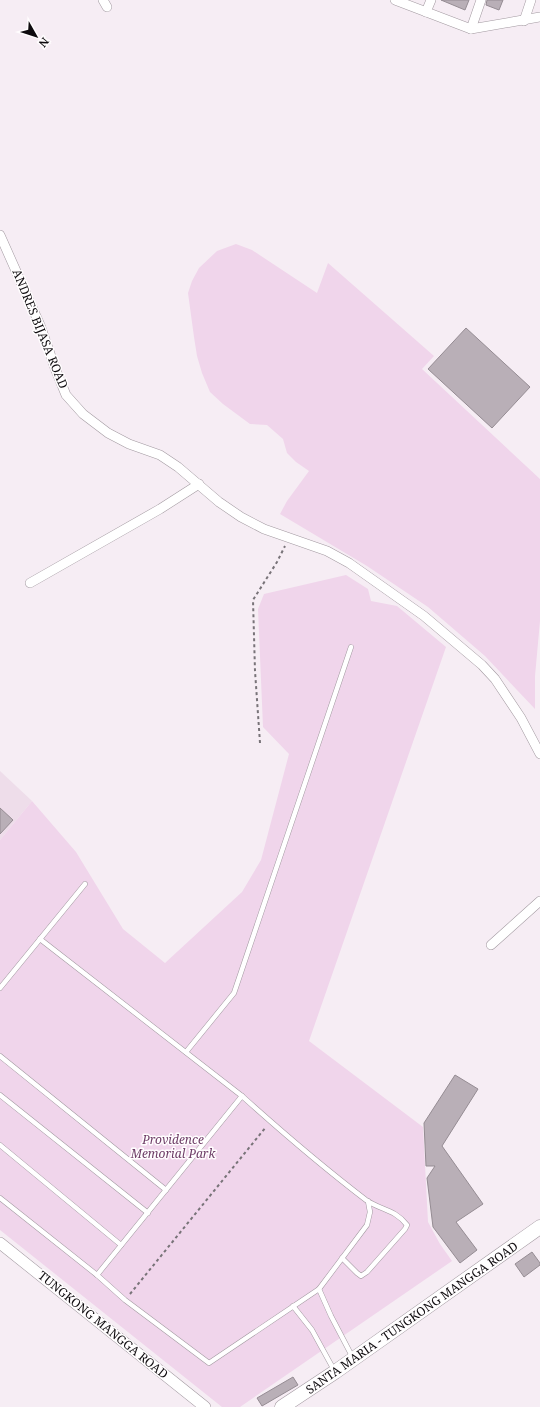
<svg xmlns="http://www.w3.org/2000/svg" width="540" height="1407" font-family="'Noto Serif',serif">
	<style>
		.built { fill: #eeddea }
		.green { fill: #f0d5eb }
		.building { fill: #b9afb7; stroke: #958c93 }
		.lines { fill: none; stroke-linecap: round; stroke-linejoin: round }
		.service-casing { stroke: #a299a0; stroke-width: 5.5 }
		.minor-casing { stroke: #a299a0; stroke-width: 10 }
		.tertiary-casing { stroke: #a299a0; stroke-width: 12 }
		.primary-casing { stroke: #a299a0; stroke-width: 15 }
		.path { stroke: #787378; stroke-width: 2; stroke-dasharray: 3 3; stroke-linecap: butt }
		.service { stroke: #fff; stroke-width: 4.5 }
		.minor { stroke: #fff; stroke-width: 9 }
		.tertiary { stroke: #fff; stroke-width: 11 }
		.primary { stroke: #fff; stroke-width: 14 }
		.labels { text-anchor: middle; stroke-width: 3; stroke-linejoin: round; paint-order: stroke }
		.street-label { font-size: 12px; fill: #0e0b0e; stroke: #fffdfe }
		.park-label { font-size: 12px; font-style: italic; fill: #6d3c66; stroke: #fffdfe }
	</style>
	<rect width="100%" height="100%" fill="#f6edf4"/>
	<path class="built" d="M0,771L32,801L0,840Z"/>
	<g class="green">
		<path d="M236,244L252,250L317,293L328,263L434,356L422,369L540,479V621L535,676V709L485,656L428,607L367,566L280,514L287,501L309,471L296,462L287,453L283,439L267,425L250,424L223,404L210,392L202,373L197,356L194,337L188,293L192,281L199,268L217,251Z"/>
		<path d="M346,575L368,589L371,601L397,606L446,647L309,1041L423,1127L428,1222L440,1244L452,1261L240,1407H222L0,1230V840L32,801L76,852L123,929L165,963L242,892L261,860L289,754L263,727L258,609L264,594Z"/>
	</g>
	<g class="building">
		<path d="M441,0H469L465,10Z"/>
		<path d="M487,0H503L499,10L486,5Z"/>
		<path d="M466,328L530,387L492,428L428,369Z"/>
		<path d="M0,808L13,820L0,834Z"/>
		<path d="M455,1075L478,1089L442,1146L483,1204L456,1222L477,1250L460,1263L433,1227L427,1178L435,1166H426L424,1123Z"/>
		<path d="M532,1252L540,1263V1265L524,1277L515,1264Z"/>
		<path d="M293,1377L298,1385L262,1406L257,1398Z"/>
	</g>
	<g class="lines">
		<g class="service-casing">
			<g id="service">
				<path d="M40,939L242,1096C282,1132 323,1167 366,1200C380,1210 395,1209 407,1225L405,1229L367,1272L361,1276L357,1273L342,1258"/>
				<path d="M0,988L85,884"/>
				<path d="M186,1052L234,993L351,647"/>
				<path d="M0,1056L166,1190"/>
				<path d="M0,1095L148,1213"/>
				<path d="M0,1145L121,1245"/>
				<path d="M0,1198L97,1275L125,1300L209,1363L319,1289L367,1225L370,1212L368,1201"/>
				<path d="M97,1275L242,1096"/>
				<path d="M319,1289L331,1316L353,1358"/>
				<path d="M293,1306L312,1330L334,1370"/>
			</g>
		</g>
		<g class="minor-casing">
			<g id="minor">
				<path d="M103,0L107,7"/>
				<path d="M395,0L471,29L540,17"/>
				<path d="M426,12L431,0"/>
				<path d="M524,21L531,0"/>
				<path d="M471,29L481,0"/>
				<path d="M0,235L40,325L55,368L66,395L83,414L108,433L129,444L160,455L178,467L219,502L241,517L264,529L327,551L349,563L424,616L482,665L495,679L521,718L540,754"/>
				<path d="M30,583L160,509L199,484"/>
				<path d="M491,945L540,901"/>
			</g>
		</g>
		<g class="tertiary-casing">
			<path id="tertiary" d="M0,1243L205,1407"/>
		</g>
		<g class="primary-casing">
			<path id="primary" d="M282,1407L335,1372L540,1227"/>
		</g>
		<g class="path">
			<path d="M260,743L255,671L253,600L277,562L285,546"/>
			<path d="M130,1294L266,1127"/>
		</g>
		<use href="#service" class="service"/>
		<use href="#minor" class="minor"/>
		<use href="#tertiary" class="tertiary"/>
		<use href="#primary" class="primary"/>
	</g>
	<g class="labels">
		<g class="street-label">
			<text transform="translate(40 329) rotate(68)" y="4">ANDRES BIJASA ROAD</text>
			<text transform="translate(412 1318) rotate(-35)" y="4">SANTA MARIA - TUNGKONG MANGGA ROAD</text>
			<text transform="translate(103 1325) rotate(39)" y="4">TUNGKONG MANGGA ROAD</text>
		</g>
		<g class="park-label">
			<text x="173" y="1144">Providence<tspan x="173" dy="14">Memorial Park</tspan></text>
		</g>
	</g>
	<g transform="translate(36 36) rotate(129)" stroke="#fffdfe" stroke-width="3" paint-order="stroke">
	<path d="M0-3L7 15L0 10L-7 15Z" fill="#0e0b0e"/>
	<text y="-6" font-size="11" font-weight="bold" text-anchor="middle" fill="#0e0b0e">N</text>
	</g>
</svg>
